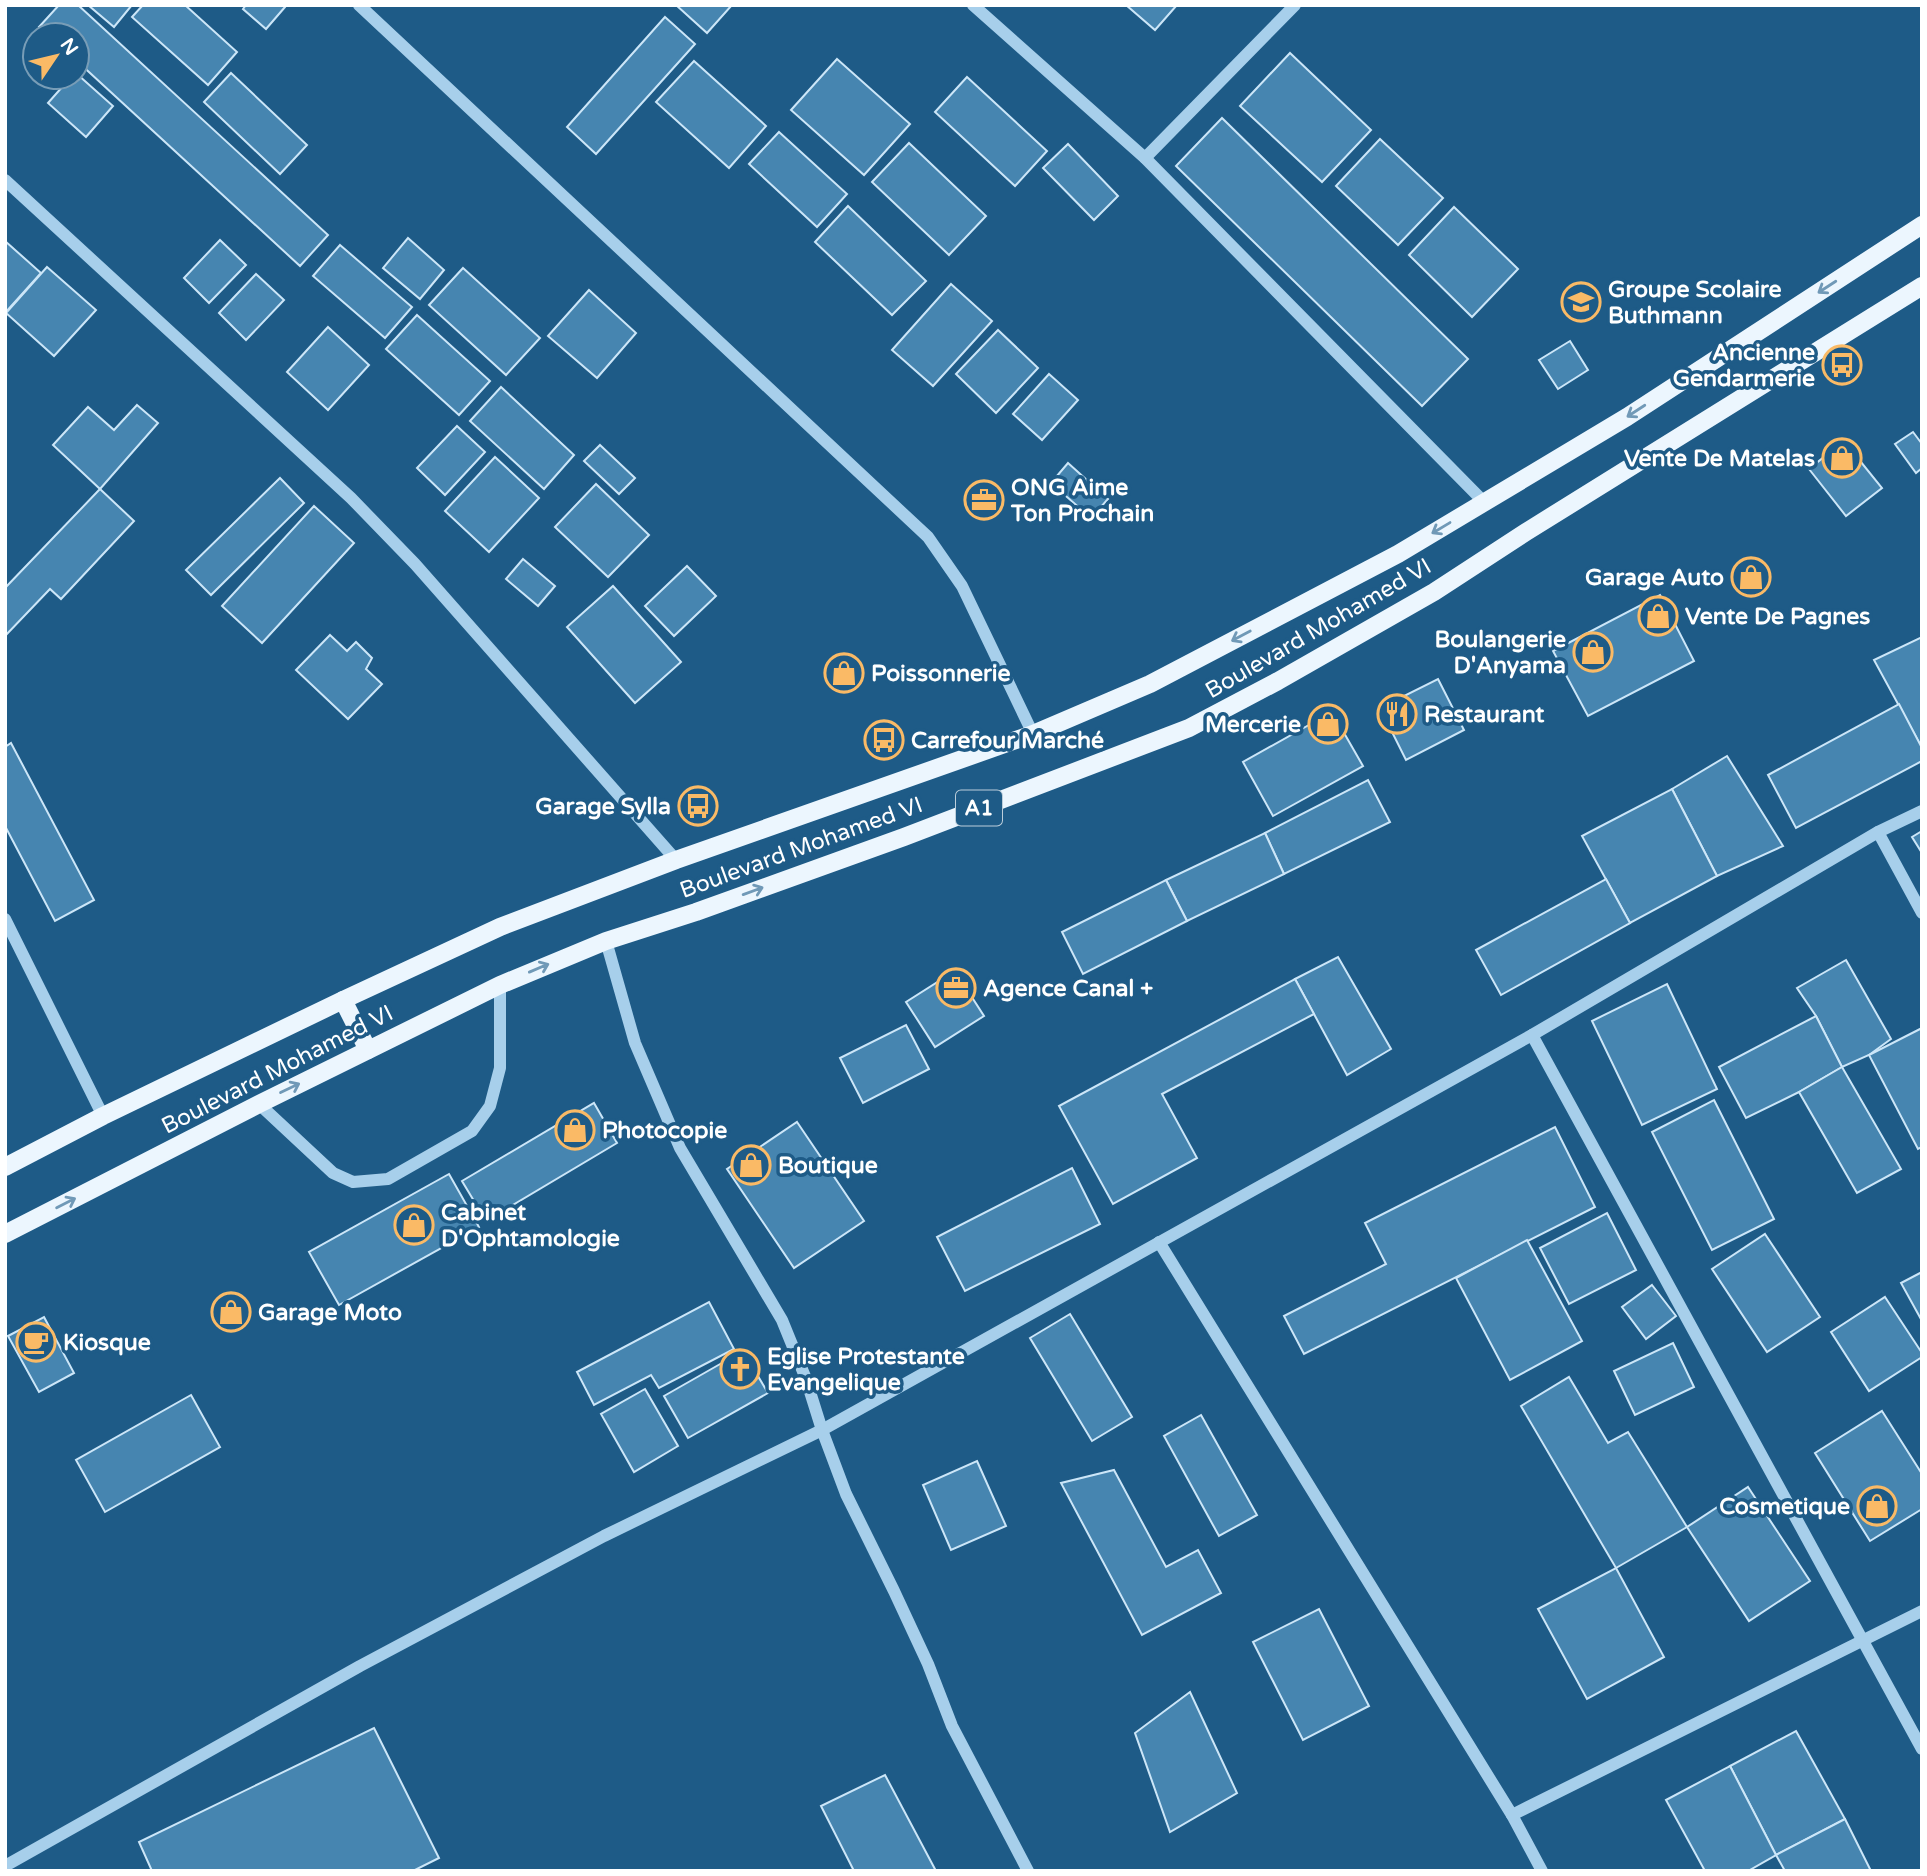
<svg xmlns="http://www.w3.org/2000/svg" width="1927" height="1876" font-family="'Varela Round',sans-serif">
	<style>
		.building { fill: #4685b0; stroke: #cce6f8; stroke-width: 2 }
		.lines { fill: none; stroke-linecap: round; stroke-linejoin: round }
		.minor { stroke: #a7cfeb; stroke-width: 12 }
		.major { stroke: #ecf6fe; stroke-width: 18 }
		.oneway { stroke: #7099b7 }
		.labels { text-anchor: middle; stroke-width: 7; stroke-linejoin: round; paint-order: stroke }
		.shield { fill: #1e5b87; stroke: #bccedb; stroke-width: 2 }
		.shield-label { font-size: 21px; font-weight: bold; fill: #fff }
		.poi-label { font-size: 23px; font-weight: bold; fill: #fff; stroke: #1e5b87; text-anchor: start }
		.street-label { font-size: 23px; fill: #fff; stroke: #1e5b87 }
	</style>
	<rect width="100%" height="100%" fill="#1e5b87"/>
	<g class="building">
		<path d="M59,5H78L328,235L300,266L77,61V35H48L39,27Z"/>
		<path d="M88,5H132L114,27Z"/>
		<path d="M143,5H185L237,52L208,85L132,17Z"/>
		<path d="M246,5H284L285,7L266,29L243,9Z"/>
		<path d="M676,5H732L707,33Z"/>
		<path d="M1126,5H1177L1155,30Z"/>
		<path d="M665,17L695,44L596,154L567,127Z"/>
		<path d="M1290,53L1371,130L1322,182L1240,106Z"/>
		<path d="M837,59L910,124L864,175L791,110Z"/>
		<path d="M694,61L766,126L729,168L656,102Z"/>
		<path d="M231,73L307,145L280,174L204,102Z"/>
		<path d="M77,74L113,106L86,137L48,103L71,77H77Z"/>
		<path d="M967,77L1047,151L1015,186L935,112Z"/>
		<path d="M1222,118L1468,359L1422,406L1176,166Z"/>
		<path d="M779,132L847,194L817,227L749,164Z"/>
		<path d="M1380,139L1443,198L1398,245L1336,186Z"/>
		<path d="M909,143L986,216L949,255L872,182Z"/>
		<path d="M1068,144L1118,196L1094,220L1043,168Z"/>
		<path d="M848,206L926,281L892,315L815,242Z"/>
		<path d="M1454,207L1518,269L1472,317L1409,255Z"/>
		<path d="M408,238L444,270L420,299L383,268Z"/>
		<path d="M220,240L246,265L209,303L184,278Z"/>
		<path d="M5,241L41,273L5,313Z"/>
		<path d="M340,245L412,307L385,338L313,276Z"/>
		<path d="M47,267L96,310L54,356L6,313Z"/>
		<path d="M463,268L540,338L506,375L429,305Z"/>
		<path d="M256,274L284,300L246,340L219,313Z"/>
		<path d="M951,284L992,321L933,386L892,350Z"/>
		<path d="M589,290L636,333L597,378L548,336Z"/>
		<path d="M417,315L490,381L459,415L386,349Z"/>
		<path d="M328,327L369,365L328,410L287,372Z"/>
		<path d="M998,330L1038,368L996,413L956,374Z"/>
		<path d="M1570,341L1588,370L1558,389L1539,360Z"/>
		<path d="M1049,374L1078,400L1042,440L1013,414Z"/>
		<path d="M501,387L574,455L544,489L470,421Z"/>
		<path d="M137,405L158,423L100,489L53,445L88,407L114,430Z"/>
		<path d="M457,426L485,452L445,495L417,468Z"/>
		<path d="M1913,432L1922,444V468L1916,473L1895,444Z"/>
		<path d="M1844,441L1882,488L1846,516L1809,469Z"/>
		<path d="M600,445L635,478L619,494L584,461Z"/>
		<path d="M495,457L539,498L489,552L445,511Z"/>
		<path d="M1068,463L1108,499L1091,518L1051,483Z"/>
		<path d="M280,478L304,503L211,595L186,570Z"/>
		<path d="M596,484L649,535L608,577L555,527Z"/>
		<path d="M100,489L134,521L61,599L50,589L5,636V588Z"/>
		<path d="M314,506L354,543L262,643L222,606Z"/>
		<path d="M523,559L555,586L538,606L506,579Z"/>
		<path d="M687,566L716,596L674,636L645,606Z"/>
		<path d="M613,586L681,662L635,703L567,627Z"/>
		<path d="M1660,595L1694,661L1588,716L1553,651Z"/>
		<path d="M330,635L347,651L356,642L372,658L366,669L382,684L348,719L296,670Z"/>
		<path d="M1922,637V748L1874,660Z"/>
		<path d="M1438,679L1464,730L1406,760L1380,708Z"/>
		<path d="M1899,704L1922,748V761L1796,828L1768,775Z"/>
		<path d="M1332,712L1363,766L1273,816L1243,762Z"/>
		<path d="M11,743L94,900L55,921L5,826V747Z"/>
		<path d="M1727,756L1783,846L1717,876L1672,789Z"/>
		<path d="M1368,780L1390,822L1284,874L1265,833Z"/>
		<path d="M1672,789L1717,876L1630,923L1582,836Z"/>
		<path d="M1922,831V853L1912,837Z"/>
		<path d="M1265,833L1284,874L1187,921L1166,880Z"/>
		<path d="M1606,879L1630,923L1501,995L1476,950Z"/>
		<path d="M1166,880L1187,921L1083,974L1062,932Z"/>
		<path d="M1338,957L1391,1049L1347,1075L1295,979Z"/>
		<path d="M1846,960L1891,1039L1869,1055L1842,1067L1816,1016L1797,988Z"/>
		<path d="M955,971L984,1016L935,1047L906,1002Z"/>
		<path d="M1295,979L1314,1014L1162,1094L1197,1158L1113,1204L1059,1106Z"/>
		<path d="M1667,984L1717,1089L1642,1125L1592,1021Z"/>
		<path d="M1816,1016L1842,1067L1799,1092L1746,1118L1719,1067Z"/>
		<path d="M906,1025L929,1069L863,1103L840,1058Z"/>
		<path d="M1922,1028V1147L1918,1149L1869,1055Z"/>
		<path d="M1842,1067L1901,1169L1857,1193L1799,1092Z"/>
		<path d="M1714,1100L1774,1219L1712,1250L1652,1132Z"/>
		<path d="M594,1103L617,1143L486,1221L462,1181Z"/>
		<path d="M797,1122L864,1221L794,1268L727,1169Z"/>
		<path d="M1555,1127L1595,1207L1304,1354L1284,1316L1386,1264L1365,1223Z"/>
		<path d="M1072,1168L1100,1224L965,1291L937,1237Z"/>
		<path d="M449,1174L479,1227L339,1305L309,1252Z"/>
		<path d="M1607,1213L1636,1270L1569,1304L1540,1248Z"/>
		<path d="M1765,1234L1820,1317L1767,1352L1712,1269Z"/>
		<path d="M1527,1240L1582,1341L1510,1380L1456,1278Z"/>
		<path d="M1922,1272V1321L1901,1283Z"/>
		<path d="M1652,1285L1676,1316L1646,1339L1622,1307Z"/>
		<path d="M1885,1297L1922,1353V1357L1869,1391L1831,1332Z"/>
		<path d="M709,1302L734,1349L659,1388L651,1375L594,1405L577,1372Z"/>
		<path d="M1070,1314L1132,1417L1092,1441L1030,1338Z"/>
		<path d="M44,1317L74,1373L39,1392L8,1336Z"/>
		<path d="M1673,1343L1694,1387L1635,1415L1614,1371Z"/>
		<path d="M743,1351L768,1393L688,1438L664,1396Z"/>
		<path d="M1569,1377L1608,1443L1628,1432L1687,1527L1616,1568L1521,1406Z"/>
		<path d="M645,1389L678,1446L634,1472L601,1414Z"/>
		<path d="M191,1395L220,1447L105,1512L76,1460Z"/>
		<path d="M1882,1411L1922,1474V1509L1870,1541L1815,1453Z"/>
		<path d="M1201,1415L1257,1515L1219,1536L1164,1436Z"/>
		<path d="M977,1461L1006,1526L951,1550L923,1485Z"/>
		<path d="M1114,1470L1166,1567L1198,1550L1221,1593L1142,1635L1061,1483Z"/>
		<path d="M1748,1487L1810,1581L1749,1621L1687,1527Z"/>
		<path d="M1616,1568L1664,1657L1587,1699L1538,1609Z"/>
		<path d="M1319,1609L1369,1706L1303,1740L1253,1642Z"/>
		<path d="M1190,1692L1237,1793L1170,1832L1135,1733Z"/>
		<path d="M374,1728L439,1858L413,1871H152L139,1842Z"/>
		<path d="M1796,1731L1845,1819L1776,1855L1730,1766Z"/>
		<path d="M1730,1766L1776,1855L1748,1871H1705L1666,1800Z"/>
		<path d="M885,1775L936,1871H854L821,1806Z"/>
		<path d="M1845,1819L1871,1871H1785L1776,1855Z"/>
	</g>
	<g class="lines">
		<g class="minor">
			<path d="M359,5L928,537L962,586L1033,734"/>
			<path d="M973,5L1145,158L1484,502"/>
			<path d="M1145,158L1295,5"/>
			<path d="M5,180L351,498L415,564L676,860"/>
			<path d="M1878,832L1922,913"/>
			<path d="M5,919L103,1116"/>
			<path d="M606,941L635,1043L680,1148L782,1320L806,1379L822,1430L846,1494L894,1591L928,1664L952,1726L1028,1871"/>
			<path d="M1532,1035L1922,1749"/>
			<path d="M259,1104L333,1173L353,1182L388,1179L472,1131L490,1106L500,1068V985"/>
			<path d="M1159,1242L1512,1815L1542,1871"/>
			<path d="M1512,1815L1922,1611"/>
			<path d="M5,1866L360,1666L604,1536L822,1430L1532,1035L1878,832L1922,811"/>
		</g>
		<g class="major">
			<path d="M343,1000L368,1050"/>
			<path d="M5,1167L103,1116L343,1000L500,927L676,860L1033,734L1150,684L1398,554L1627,417L1922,225"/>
			<path d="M5,1234L259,1104L500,985L606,941L696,912L904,837L1189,728L1278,681L1434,592L1526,532L1922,286"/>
		</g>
	</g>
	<defs><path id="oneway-shaft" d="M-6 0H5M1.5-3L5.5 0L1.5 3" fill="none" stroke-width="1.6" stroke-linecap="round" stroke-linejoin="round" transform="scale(1.75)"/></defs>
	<g class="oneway">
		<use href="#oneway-shaft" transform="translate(1827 287) rotate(147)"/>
		<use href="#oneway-shaft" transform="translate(1636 411) rotate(147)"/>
		<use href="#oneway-shaft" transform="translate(1441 528) rotate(149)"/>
		<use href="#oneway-shaft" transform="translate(1241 636) rotate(152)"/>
		<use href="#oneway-shaft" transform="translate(753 891) rotate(-20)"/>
		<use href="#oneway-shaft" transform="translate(539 968) rotate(-23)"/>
		<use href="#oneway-shaft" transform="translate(290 1088) rotate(-26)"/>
		<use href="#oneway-shaft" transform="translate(66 1203) rotate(-27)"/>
	</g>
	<defs>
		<g id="school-ring" transform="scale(2.0125)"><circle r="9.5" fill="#1e5b87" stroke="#faba66" stroke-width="1.5"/><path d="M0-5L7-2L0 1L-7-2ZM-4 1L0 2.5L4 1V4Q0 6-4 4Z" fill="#faba66"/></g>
		<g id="bus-ring" transform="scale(2.0125)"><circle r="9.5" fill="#1e5b87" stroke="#faba66" stroke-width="1.5"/><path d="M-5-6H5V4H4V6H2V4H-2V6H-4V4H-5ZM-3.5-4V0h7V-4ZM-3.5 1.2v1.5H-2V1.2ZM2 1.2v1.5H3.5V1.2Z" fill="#faba66"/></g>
		<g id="shop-ring" transform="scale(2.0125)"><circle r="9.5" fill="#1e5b87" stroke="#faba66" stroke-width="1.5"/><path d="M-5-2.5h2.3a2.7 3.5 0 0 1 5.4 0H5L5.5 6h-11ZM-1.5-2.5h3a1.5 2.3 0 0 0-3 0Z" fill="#faba66"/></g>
		<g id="office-ring" transform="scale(2.0125)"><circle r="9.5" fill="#1e5b87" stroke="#faba66" stroke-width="1.5"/><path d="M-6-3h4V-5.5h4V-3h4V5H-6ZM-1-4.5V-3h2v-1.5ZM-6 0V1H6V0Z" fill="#faba66"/></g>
		<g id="restaurant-ring" transform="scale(2.0125)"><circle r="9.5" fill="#1e5b87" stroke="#faba66" stroke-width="1.5"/><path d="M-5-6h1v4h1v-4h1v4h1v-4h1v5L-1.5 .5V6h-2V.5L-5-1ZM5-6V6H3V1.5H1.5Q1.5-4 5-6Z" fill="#faba66"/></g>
		<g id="cafe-ring" transform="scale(2.0125)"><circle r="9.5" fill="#1e5b87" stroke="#faba66" stroke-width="1.5"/><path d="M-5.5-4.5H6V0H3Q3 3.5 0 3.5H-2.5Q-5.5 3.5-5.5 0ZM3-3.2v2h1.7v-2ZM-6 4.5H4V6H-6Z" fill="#faba66"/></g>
		<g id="church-ring" transform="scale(2.0125)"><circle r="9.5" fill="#1e5b87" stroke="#faba66" stroke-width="1.5"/><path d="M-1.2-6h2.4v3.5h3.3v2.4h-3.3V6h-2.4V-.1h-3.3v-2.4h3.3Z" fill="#faba66"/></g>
	</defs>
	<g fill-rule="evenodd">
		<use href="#school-ring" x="1581" y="302"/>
		<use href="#bus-ring" x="1842" y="365"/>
		<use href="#shop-ring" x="1842" y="458"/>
		<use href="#office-ring" x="984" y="500"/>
		<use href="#shop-ring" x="1751" y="577"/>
		<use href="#shop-ring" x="1658" y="616"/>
		<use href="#shop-ring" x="1593" y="652"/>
		<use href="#shop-ring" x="844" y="673"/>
		<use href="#restaurant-ring" x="1397" y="714"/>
		<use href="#shop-ring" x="1328" y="724"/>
		<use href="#bus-ring" x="884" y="740"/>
		<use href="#bus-ring" x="698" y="806"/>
		<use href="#office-ring" x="956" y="988"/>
		<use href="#shop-ring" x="575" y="1130"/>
		<use href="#shop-ring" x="751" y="1165"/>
		<use href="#shop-ring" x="414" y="1225"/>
		<use href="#shop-ring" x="231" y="1312"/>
		<use href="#cafe-ring" x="36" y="1342"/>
		<use href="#church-ring" x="740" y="1369"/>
		<use href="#shop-ring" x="1877" y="1506"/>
	</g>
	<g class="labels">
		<rect class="shield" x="956" y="790.5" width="46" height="35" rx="5"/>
		<g class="shield-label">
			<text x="979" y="815">A1</text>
		</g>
		<g class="poi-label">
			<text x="1608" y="297">Groupe Scolaire<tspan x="1608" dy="26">Buthmann</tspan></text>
			<text x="1815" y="360" text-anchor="end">Ancienne<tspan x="1815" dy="26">Gendarmerie</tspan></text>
			<text x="1815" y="466" text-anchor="end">Vente De Matelas</text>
			<text x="1011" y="495">ONG Aime<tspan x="1011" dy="26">Ton Prochain</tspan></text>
			<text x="1724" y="585" text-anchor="end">Garage Auto</text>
			<text x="1685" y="624">Vente De Pagnes</text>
			<text x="1566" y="647" text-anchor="end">Boulangerie<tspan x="1566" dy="26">D'Anyama</tspan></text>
			<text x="871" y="681">Poissonnerie</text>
			<text x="1424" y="722">Restaurant</text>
			<text x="1301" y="732" text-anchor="end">Mercerie</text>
			<text x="911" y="748">Carrefour Marché</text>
			<text x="671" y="814" text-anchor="end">Garage Sylla</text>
			<text x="983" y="996">Agence Canal +</text>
			<text x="602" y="1138">Photocopie</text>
			<text x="778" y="1173">Boutique</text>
			<text x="441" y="1220">Cabinet<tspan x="441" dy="26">D'Ophtamologie</tspan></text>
			<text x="258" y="1320">Garage Moto</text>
			<text x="63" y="1350">Kiosque</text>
			<text x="767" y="1364">Eglise Protestante<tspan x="767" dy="26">Evangelique</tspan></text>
			<text x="1850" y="1514" text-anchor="end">Cosmetique</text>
		</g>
		<g class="street-label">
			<text transform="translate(1318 628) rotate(-30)" y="8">Boulevard Mohamed VI</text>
			<text transform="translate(801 847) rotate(-20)" y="8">Boulevard Mohamed VI</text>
			<text transform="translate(277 1069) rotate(-27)" y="8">Boulevard Mohamed VI</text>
		</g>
	</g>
	<rect width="1927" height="1876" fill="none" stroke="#ffffff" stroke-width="14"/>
	<g transform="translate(56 56) rotate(55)"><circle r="33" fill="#1e5b87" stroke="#789db7" stroke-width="2"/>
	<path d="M0-5L12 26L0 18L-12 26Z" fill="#faba66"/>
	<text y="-10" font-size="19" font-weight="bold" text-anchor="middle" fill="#ffffff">N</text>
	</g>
</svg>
